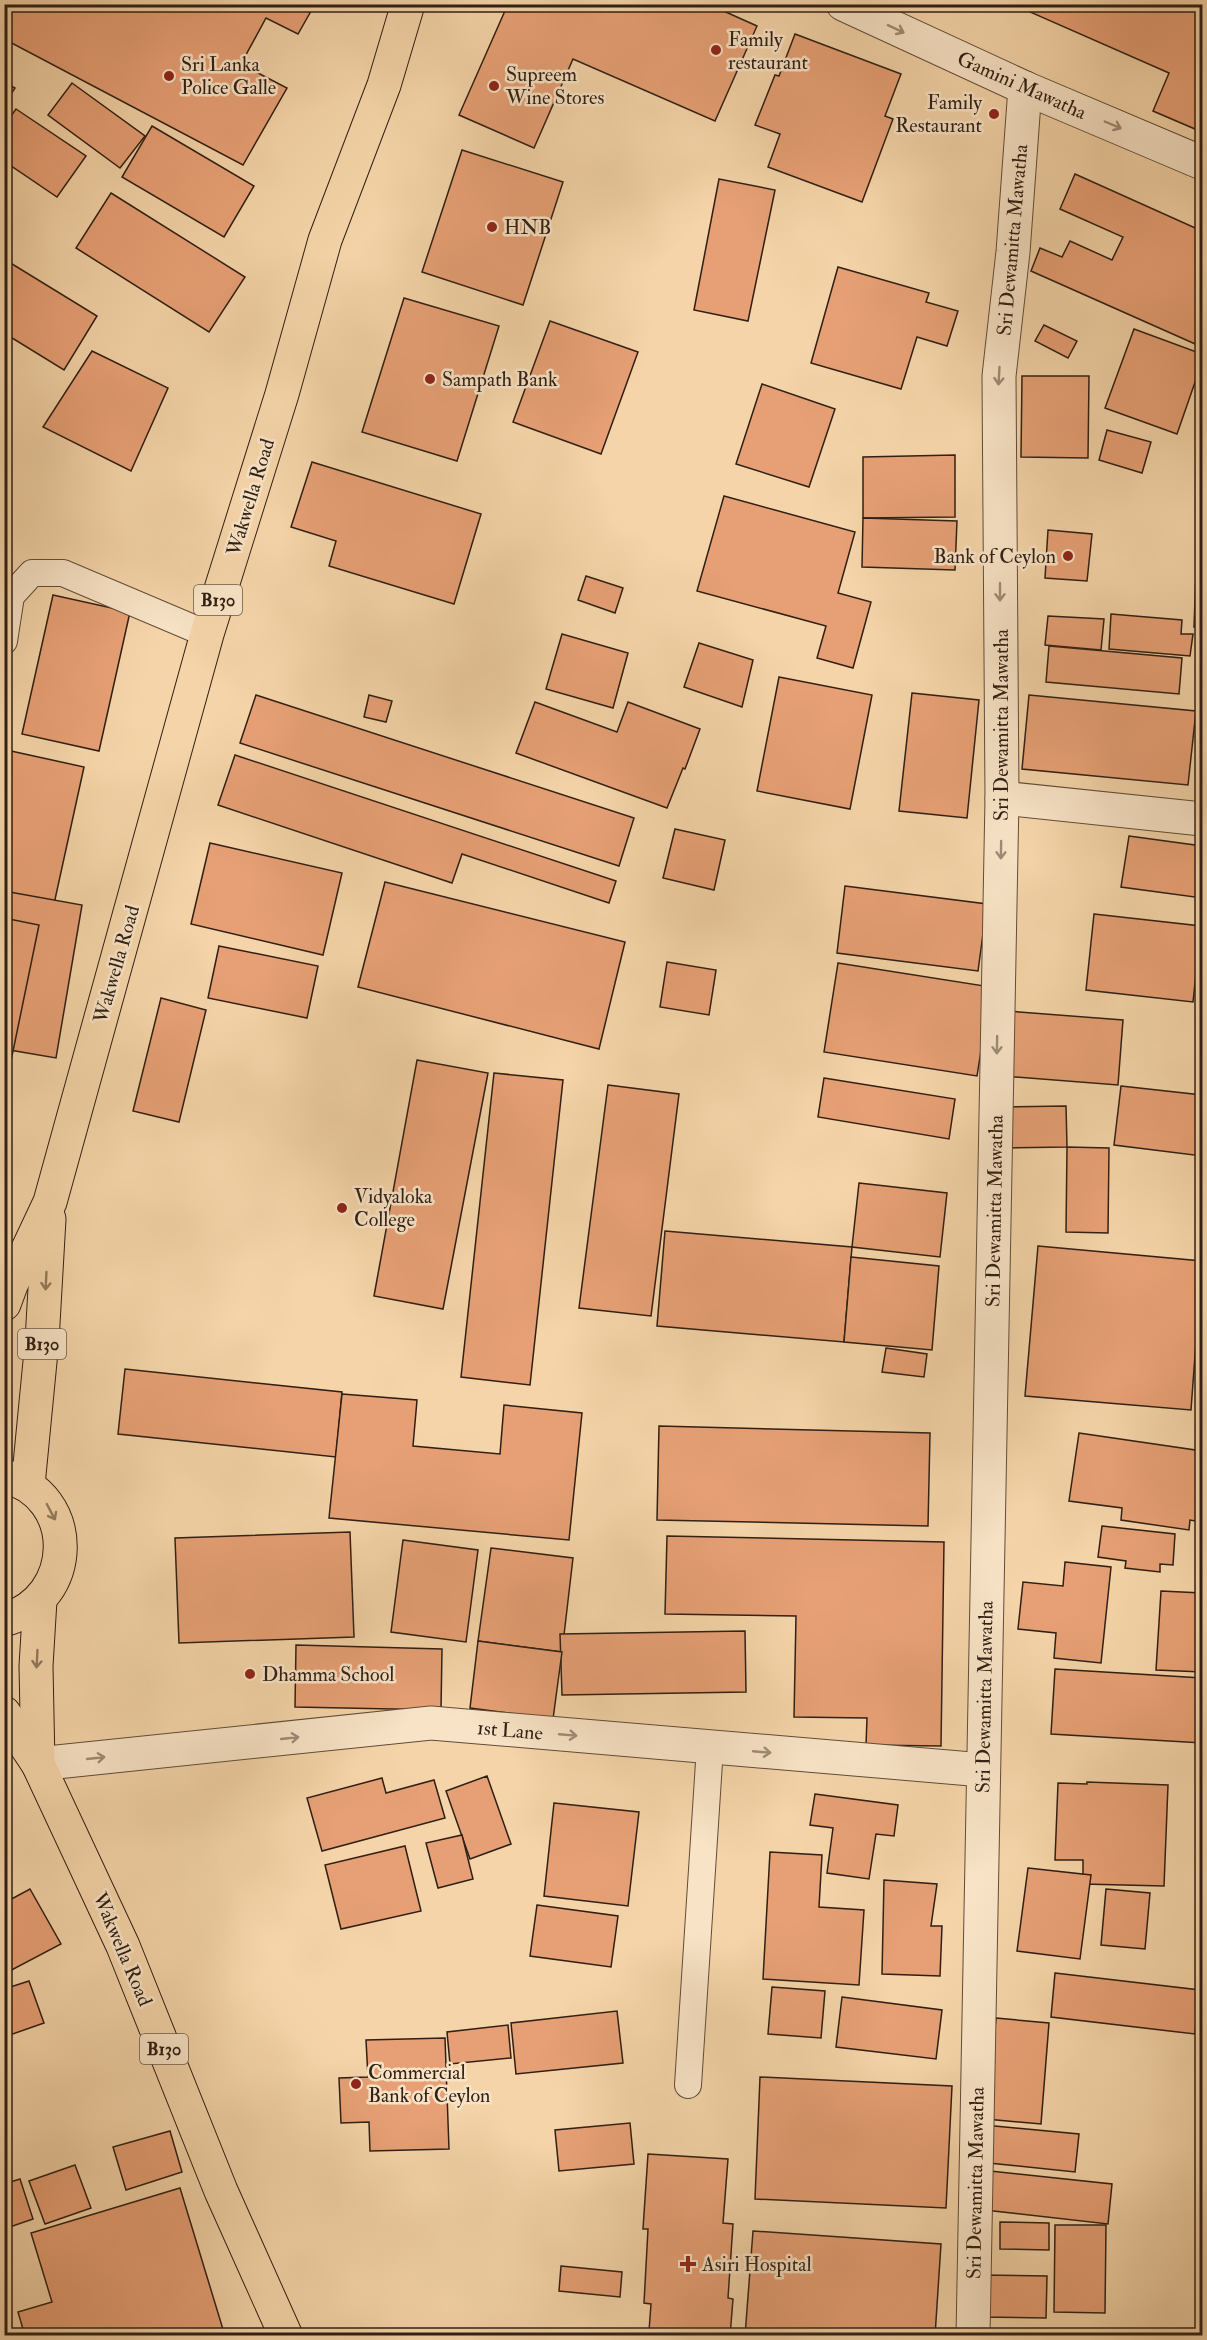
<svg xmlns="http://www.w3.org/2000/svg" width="1207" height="2340" font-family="'IM FELL Double Pica',serif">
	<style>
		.building { fill: #e7a075; stroke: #2f1f14; stroke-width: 1.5 }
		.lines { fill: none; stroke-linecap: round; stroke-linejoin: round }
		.service-casing { stroke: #604c39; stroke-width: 28 }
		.minor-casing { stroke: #604c39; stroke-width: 35 }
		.primary-casing { stroke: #2f1f14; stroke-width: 35 }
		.service { stroke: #f8e3c6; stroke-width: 26 }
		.minor { stroke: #f8e3c6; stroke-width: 33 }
		.primary { stroke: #f4d4a8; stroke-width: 33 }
		.oneway { stroke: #9e8b76 }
		.oneway2 { stroke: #927a5e }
		.poi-dot { fill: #8f2418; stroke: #f8e3c6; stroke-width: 2 }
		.labels { text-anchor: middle; stroke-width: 5; stroke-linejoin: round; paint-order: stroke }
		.shield { fill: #f8e3c6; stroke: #6b5a49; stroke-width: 1.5 }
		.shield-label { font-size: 18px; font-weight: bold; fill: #2f1f14 }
		.poi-label { font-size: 20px; fill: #2f1f14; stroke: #f8e3c6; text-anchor: start }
		.street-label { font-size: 20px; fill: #2f1f14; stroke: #f8e3c6 }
	</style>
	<rect width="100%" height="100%" fill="#f4d4a8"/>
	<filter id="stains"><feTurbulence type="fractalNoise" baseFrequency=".00333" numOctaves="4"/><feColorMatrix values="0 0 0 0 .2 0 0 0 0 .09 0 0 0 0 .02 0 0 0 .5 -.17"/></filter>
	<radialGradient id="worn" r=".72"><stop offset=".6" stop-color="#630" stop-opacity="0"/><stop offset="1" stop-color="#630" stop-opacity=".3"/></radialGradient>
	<g class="building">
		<path d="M4,4H315L298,34L266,18L241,64L287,88L243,165L4,39Z"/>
		<path d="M508,4H708L757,26L715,121L573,59L534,148L459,115Z"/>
		<path d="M1012,4H1202V132L1153,111L1169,73Z"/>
		<path d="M795,34L901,74L885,116L893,119L862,202L768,167L780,134L755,125L775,75L779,76Z"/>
		<path d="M4,82L15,88L4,105Z"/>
		<path d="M72,83L145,136L120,168L48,115Z"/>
		<path d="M16,109L86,156L57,197L4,161V126Z"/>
		<path d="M152,126L254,186L224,237L122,177Z"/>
		<path d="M462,150L563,182L523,305L422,272Z"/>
		<path d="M1075,174L1202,231V347L1031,271L1040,248L1062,257L1070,241L1112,260L1123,237L1060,209Z"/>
		<path d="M719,179L775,190L748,321L694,310Z"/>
		<path d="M111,193L245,277L209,332L76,248Z"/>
		<path d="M4,259L97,316L64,370L4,333Z"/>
		<path d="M838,267L929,293L926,302L958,311L947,346L917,337L901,389L811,363Z"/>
		<path d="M404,298L499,326L457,461L362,432Z"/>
		<path d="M550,321L638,352L601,454L513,422Z"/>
		<path d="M1044,325L1077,341L1068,358L1035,341Z"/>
		<path d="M1134,329L1202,354V362L1177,434L1105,408Z"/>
		<path d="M92,351L168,388L131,471L43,427Z"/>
		<path d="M1022,376H1089L1088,458L1021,457Z"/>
		<path d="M762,384L835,409L809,487L736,464Z"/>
		<path d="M1107,430L1151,442L1142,473L1099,460Z"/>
		<path d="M955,455V517L863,518V457Z"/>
		<path d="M312,462L481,514L454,604L329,566L336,541L291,527Z"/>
		<path d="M724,496L855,532L838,593L871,602L853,668L817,658L826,626L697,591Z"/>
		<path d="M863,518L957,521L955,570L862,567Z"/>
		<path d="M1048,530L1092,534L1087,581L1045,578Z"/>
		<path d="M1197,546H1202V627H1194Z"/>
		<path d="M586,576L623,588L615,613L578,600Z"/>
		<path d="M53,595L130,612L99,751L22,734Z"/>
		<path d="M1111,614L1182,620L1181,634H1193L1190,656L1109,649Z"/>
		<path d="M1048,616L1104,619L1101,650L1045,645Z"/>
		<path d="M562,634L628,653L613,708L546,689Z"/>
		<path d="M699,643L753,660L742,707L684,687Z"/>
		<path d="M1049,646L1182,658L1179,694L1046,682Z"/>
		<path d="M779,677L872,695L850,809L757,791Z"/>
		<path d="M912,693L979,700L967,818L899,811Z"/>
		<path d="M256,695L634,818L619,866L240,743Z"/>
		<path d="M369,695L392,701L386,722L364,717Z"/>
		<path d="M1029,695L1196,711L1188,785L1022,769Z"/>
		<path d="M535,702L617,732L628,702L700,729L685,769L683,768L667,808L516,753Z"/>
		<path d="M11,751L84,767L54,904L4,893V782Z"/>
		<path d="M235,755L616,881L609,903L462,854L452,883L218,805Z"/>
		<path d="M675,829L725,840L714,890L663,878Z"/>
		<path d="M1129,836L1202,846V898L1121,887Z"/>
		<path d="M210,843L342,873L323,955L191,924Z"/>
		<path d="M385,882L625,942L599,1049L358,987Z"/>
		<path d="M845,886L987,904L978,971L837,953Z"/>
		<path d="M4,891L82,905L56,1058L4,1049Z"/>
		<path d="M1094,914L1201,926L1193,1002L1086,990Z"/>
		<path d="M4,918L39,925L11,1061L4,1060Z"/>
		<path d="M219,946L318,966L307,1018L208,998Z"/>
		<path d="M667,962L716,970L709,1015L660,1007Z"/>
		<path d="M838,963L991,987L977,1076L824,1052Z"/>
		<path d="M161,998L206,1010L179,1122L133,1111Z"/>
		<path d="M1007,1011L1123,1020L1118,1085L1002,1076Z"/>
		<path d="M417,1060L488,1073L443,1309L374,1296Z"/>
		<path d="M494,1073L563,1080L530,1385L461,1377Z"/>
		<path d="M824,1078L955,1099L949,1139L818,1117Z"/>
		<path d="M608,1085L679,1094L651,1316L579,1308Z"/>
		<path d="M1121,1086L1202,1095V1156L1114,1145Z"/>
		<path d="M1066,1106L1067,1147L1006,1148L1005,1107Z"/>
		<path d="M1067,1147L1109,1148L1108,1233L1066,1232Z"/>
		<path d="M859,1183L947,1193L940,1257L852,1247Z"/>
		<path d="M665,1231L852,1247L844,1342L657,1326Z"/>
		<path d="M1038,1246L1202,1261L1191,1410L1025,1396Z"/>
		<path d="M851,1257L939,1266L932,1350L844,1342Z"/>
		<path d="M886,1348L927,1354L924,1377L882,1372Z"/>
		<path d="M125,1369L342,1392L336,1457L118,1434Z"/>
		<path d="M342,1394L417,1400L413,1446L500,1454L504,1405L582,1413L569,1540L329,1518Z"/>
		<path d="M659,1426L930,1433L928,1526L657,1520Z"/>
		<path d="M1079,1433L1202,1451V1522L1190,1520L1189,1530L1121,1520L1122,1508L1069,1501Z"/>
		<path d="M1102,1526L1175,1534L1173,1565L1160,1564V1572L1125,1568L1126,1561L1098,1557Z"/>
		<path d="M350,1532L354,1637L179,1643L175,1538Z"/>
		<path d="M667,1536L944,1542L941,1746L866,1745L867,1718L794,1717L796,1616L665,1614Z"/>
		<path d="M403,1540L478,1550L466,1642L391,1632Z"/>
		<path d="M491,1548L573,1558L562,1652L478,1641Z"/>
		<path d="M1065,1562L1111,1567L1101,1663L1054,1658L1056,1633L1018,1629L1023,1582L1063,1586Z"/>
		<path d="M1161,1591L1202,1593V1672L1156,1670Z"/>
		<path d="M745,1631L746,1692L562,1695L560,1634Z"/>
		<path d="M478,1641L562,1652L553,1719L470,1708Z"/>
		<path d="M296,1645L442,1649L441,1710L295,1707Z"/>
		<path d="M1055,1669L1202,1678V1743L1051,1734Z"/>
		<path d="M487,1776L511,1844L470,1859L446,1791Z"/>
		<path d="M382,1778L386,1793L434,1780L445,1818L322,1851L307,1798Z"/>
		<path d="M1087,1782L1168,1785L1164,1886L1083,1884V1860H1055L1058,1783L1087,1784Z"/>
		<path d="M815,1794L898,1805L894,1836L876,1834L869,1879L827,1873L833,1828L810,1825Z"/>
		<path d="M554,1803L639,1812L628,1906L544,1896Z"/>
		<path d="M462,1835L473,1879L438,1888L426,1843Z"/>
		<path d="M405,1846L421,1911L341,1929L325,1865Z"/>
		<path d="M770,1852L822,1855L819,1907L864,1910L859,1985L763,1979Z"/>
		<path d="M1028,1868L1091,1875L1080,1959L1017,1951Z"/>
		<path d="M884,1880L937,1884L931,1926H942L940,1976L882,1974Z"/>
		<path d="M30,1889L61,1944L4,1974V1903Z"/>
		<path d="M1106,1889L1150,1893L1145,1949L1101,1945Z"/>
		<path d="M537,1905L618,1916L611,1967L530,1956Z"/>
		<path d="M1055,1973L1200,1990L1195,2034L1051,2017Z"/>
		<path d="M29,1981L44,2023L4,2037V1989Z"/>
		<path d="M772,1987L825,1991L821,2038L768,2034Z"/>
		<path d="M842,1997L942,2010L936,2059L836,2047Z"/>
		<path d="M617,2011L623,2063L516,2074L511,2023Z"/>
		<path d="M996,2018L1049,2023L1041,2124L986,2119Z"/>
		<path d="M508,2025L511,2058L450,2064L447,2032Z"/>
		<path d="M445,2038L449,2149L370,2151L369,2122L341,2123L339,2078L368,2077L366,2040Z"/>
		<path d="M760,2077L952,2086L946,2208L755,2199Z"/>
		<path d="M630,2123L634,2164L559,2171L555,2130Z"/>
		<path d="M984,2125L1079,2134L1075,2172L979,2162Z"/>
		<path d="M170,2131L182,2172L126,2190L113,2147Z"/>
		<path d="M648,2154L728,2159L723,2223L733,2224L728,2298L733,2299L730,2336H642V2330L649,2331L651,2304L644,2303L648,2229H643Z"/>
		<path d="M75,2165L91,2208L45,2224L29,2181Z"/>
		<path d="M981,2170L1112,2184L1108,2224L976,2209Z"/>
		<path d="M20,2179L33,2219L4,2229V2184Z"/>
		<path d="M180,2188L225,2336H25L18,2312L52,2302L31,2233Z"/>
		<path d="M1000,2222L1049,2223V2250L1000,2249Z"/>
		<path d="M1055,2225H1106L1105,2313L1054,2312Z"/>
		<path d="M753,2231L941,2244L935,2336H745Z"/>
		<path d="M561,2266L622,2272L620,2297L559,2291Z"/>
		<path d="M980,2275L1047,2276L1046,2318L979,2317Z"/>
		<path d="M1002,2331L1094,2336H1002Z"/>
	</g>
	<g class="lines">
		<g class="service-casing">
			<g id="service">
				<path d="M4,641L11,596L32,573H63L207,634"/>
				<path d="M688,2085L710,1747"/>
			</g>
		</g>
		<g class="minor-casing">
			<g id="minor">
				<path d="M843,4L1025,88L1202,163"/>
				<path d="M1002,798L1202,819"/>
				<path d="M38,1764L431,1723L983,1770"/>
				<path d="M973,2336L1002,798L999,376L1013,252L1025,88"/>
			</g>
		</g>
		<g class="primary-casing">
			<g id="primary">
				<path d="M4,1304L11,1285L50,1202L207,634L282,394L325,240L384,85L408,4"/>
				<path d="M4,1476C80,1495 78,1599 4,1620"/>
				<path d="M28,1485L42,1341L49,1219"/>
				<path d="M4,1713L38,1764L123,1946L221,2191L286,2336"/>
				<path d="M38,1764L36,1666L40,1600"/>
			</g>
		</g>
		<use href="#service" class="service"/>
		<use href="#minor" class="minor"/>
		<use href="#primary" class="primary"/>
	</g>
	<defs><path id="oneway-shaft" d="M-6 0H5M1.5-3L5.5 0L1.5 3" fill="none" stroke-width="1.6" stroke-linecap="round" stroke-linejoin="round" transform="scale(1.5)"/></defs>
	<g class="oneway">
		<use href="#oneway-shaft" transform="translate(896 29) rotate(25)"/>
		<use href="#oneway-shaft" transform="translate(1113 125) rotate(23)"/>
		<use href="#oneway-shaft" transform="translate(999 376) rotate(93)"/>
		<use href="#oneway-shaft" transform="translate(1000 592) rotate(90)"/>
		<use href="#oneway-shaft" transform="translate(1001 850) rotate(91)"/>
		<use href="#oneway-shaft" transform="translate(997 1045) rotate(91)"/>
		<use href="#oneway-shaft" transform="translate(568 1735) rotate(5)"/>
		<use href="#oneway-shaft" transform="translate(290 1738) rotate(-6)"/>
		<use href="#oneway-shaft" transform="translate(762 1752) rotate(5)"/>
		<use href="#oneway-shaft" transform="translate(96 1758) rotate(-6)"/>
	</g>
	<g class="oneway2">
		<use href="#oneway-shaft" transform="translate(46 1281) rotate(93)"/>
		<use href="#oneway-shaft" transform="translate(51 1512) rotate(62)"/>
		<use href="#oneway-shaft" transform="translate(37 1659) rotate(93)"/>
	</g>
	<g class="poi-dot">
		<circle cx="716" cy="50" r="6"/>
		<circle cx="169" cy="76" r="6"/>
		<circle cx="494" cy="86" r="6"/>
		<circle cx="994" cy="114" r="6"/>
		<circle cx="492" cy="227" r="6"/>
		<circle cx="430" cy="379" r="6"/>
		<circle cx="1068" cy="556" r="6"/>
		<circle cx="342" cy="1208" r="6"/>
		<circle cx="250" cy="1674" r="6"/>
		<circle cx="356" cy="2084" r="6"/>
		<path d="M685 2255h6v6h6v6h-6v6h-6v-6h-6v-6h6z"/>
	</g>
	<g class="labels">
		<g class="shield">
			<rect x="194" y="585" width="48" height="30" rx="4.5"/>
			<rect x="18" y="1329" width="48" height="30" rx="4.5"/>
			<rect x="140" y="2034" width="48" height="30" rx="4.5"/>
		</g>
		<g class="shield-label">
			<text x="218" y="606">B130</text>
			<text x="42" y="1350">B130</text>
			<text x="164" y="2055">B130</text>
		</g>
		<g class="poi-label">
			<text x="728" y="46">Family<tspan x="728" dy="23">restaurant</tspan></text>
			<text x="181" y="71">Sri Lanka<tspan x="181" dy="23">Police Galle</tspan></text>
			<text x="506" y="81">Supreem<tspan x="506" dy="23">Wine Stores</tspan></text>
			<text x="982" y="109" text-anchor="end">Family<tspan x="982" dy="23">Restaurant</tspan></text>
			<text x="504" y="234">HNB</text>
			<text x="442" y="386">Sampath Bank</text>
			<text x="1056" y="563" text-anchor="end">Bank of Ceylon</text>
			<text x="354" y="1203">Vidyaloka<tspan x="354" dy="23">College</tspan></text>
			<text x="262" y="1681">Dhamma School</text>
			<text x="368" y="2079">Commercial<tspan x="368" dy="23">Bank of Ceylon</tspan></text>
			<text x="702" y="2271">Asiri Hospital</text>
		</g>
		<g class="street-label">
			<text transform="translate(1022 85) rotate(24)" y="7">Gamini Mawatha</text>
			<text transform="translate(1012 240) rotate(-85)" y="7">Sri Dewamitta Mawatha</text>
			<text transform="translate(250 497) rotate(-73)" y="7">Wakwella Road</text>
			<text transform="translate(1001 725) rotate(-90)" y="7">Sri Dewamitta Mawatha</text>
			<text transform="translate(116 964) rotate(-74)" y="7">Wakwella Road</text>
			<text transform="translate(994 1211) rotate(-89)" y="7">Sri Dewamitta Mawatha</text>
			<text transform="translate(984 1697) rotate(-89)" y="7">Sri Dewamitta Mawatha</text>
			<text transform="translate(510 1730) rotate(5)" y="7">1st Lane</text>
			<text transform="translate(123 1949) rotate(67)" y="7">Wakwella Road</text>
			<text transform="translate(975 2183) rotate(-89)" y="7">Sri Dewamitta Mawatha</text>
		</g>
	</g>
	<rect width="1207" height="2340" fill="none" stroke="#f4d4a8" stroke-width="24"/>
	<rect x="6" y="6" width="1195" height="2328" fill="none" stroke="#2f1f14" stroke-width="3"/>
	<rect x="12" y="12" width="1183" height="2316" fill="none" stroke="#2f1f14" stroke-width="1.5"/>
	<rect width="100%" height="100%" filter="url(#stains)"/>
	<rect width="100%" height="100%" fill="url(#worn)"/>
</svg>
